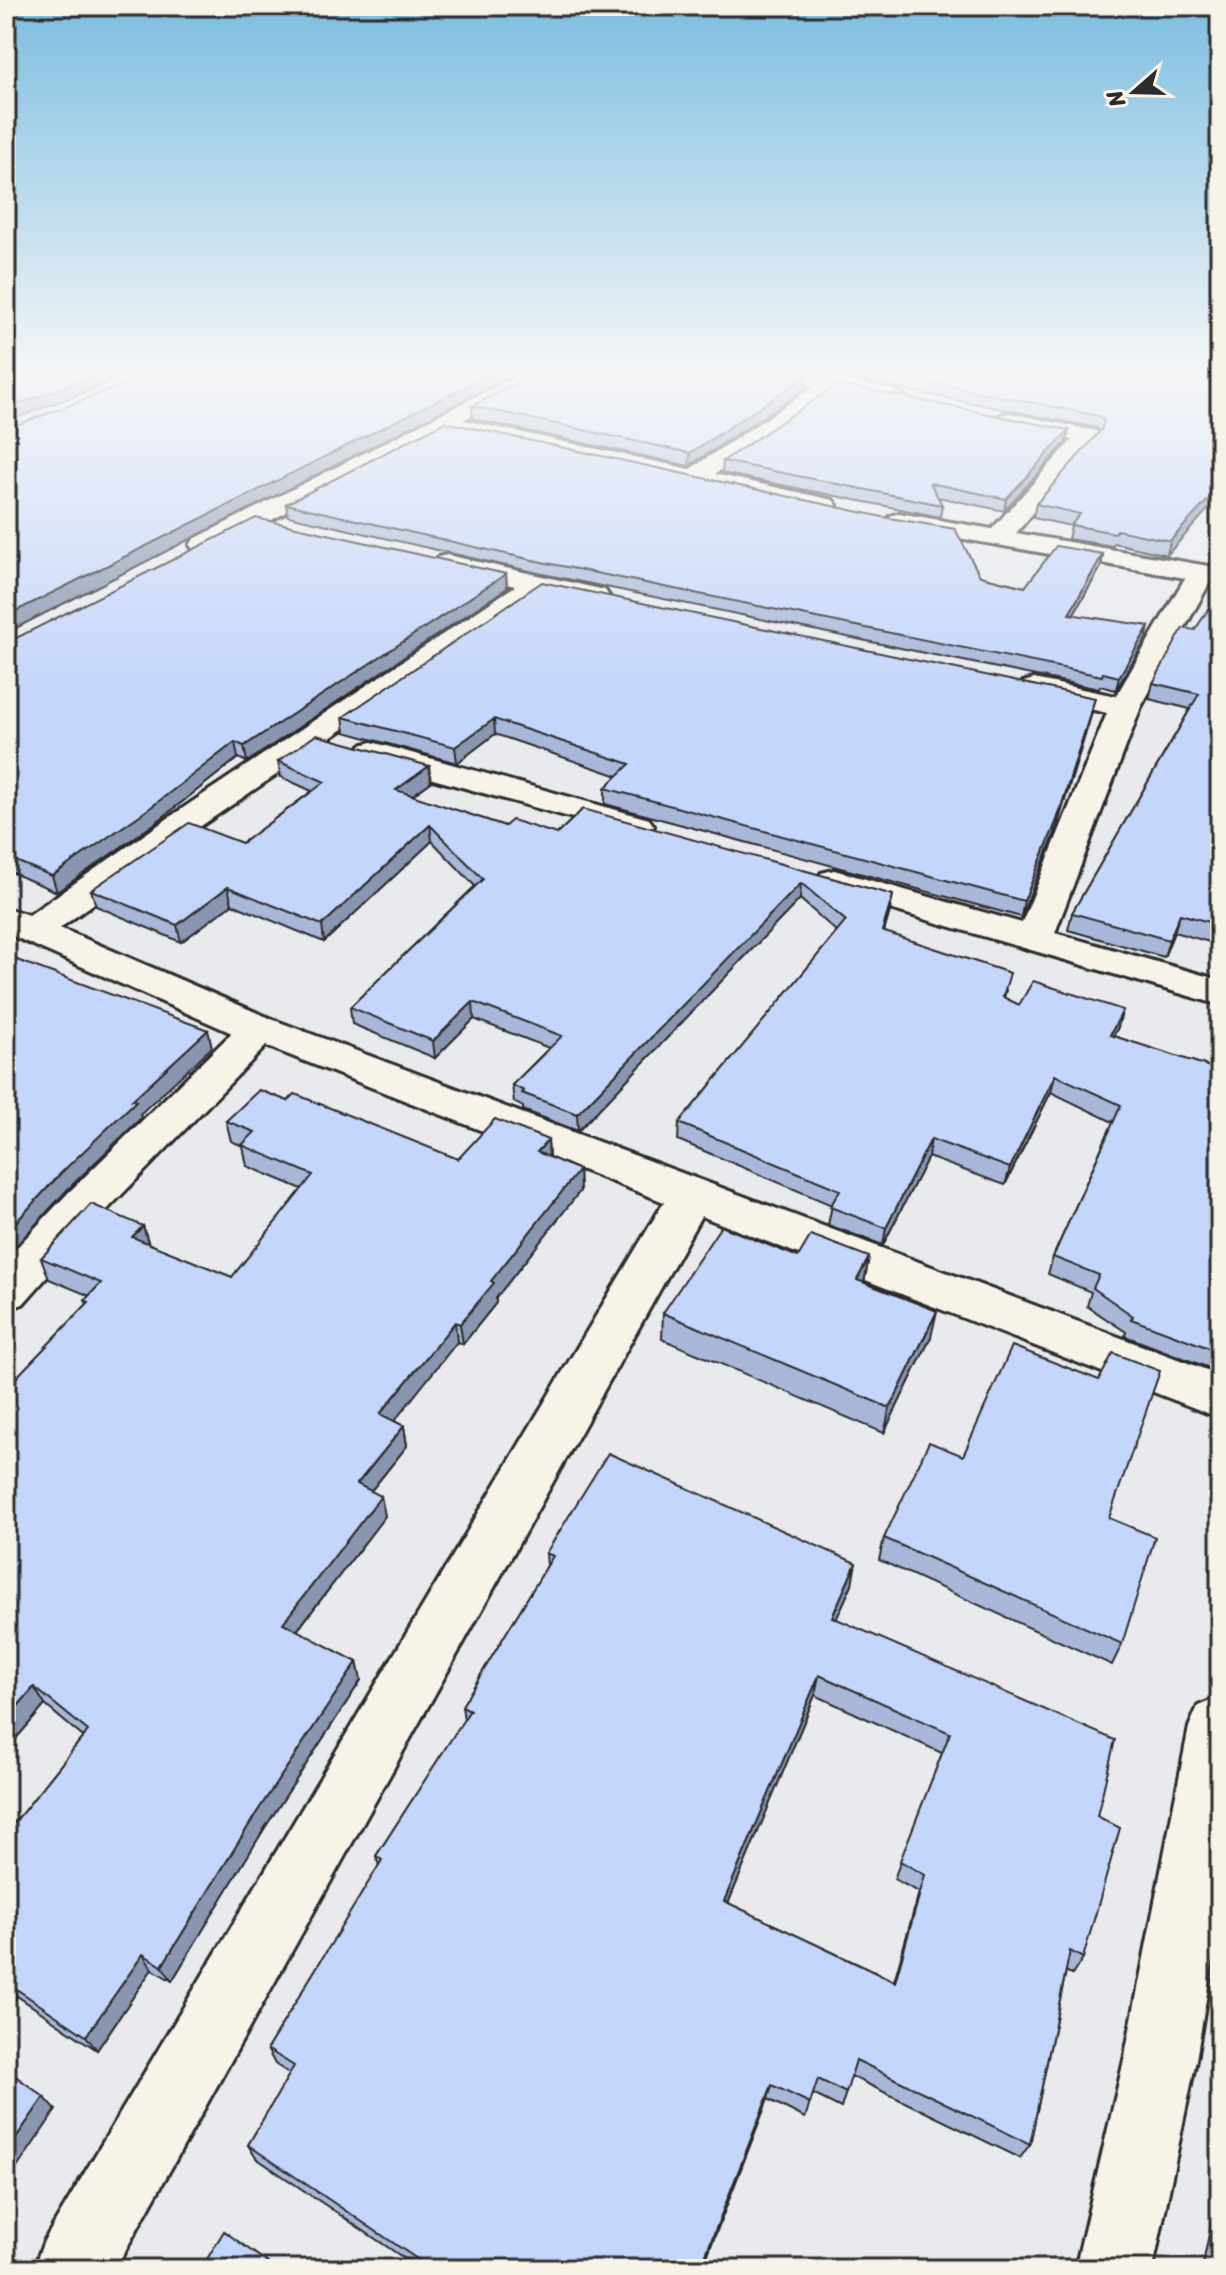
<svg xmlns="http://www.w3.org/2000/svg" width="1226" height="2275" font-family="Sriracha,sans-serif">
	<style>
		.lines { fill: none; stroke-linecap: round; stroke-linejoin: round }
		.minor-casing { stroke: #2b2b2b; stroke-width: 6 }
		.minor { fill: #f7f3e8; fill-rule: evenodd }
		.wall { fill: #a9b8d9; stroke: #2b2b2b; stroke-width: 2; fill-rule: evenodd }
		.shaded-wall { fill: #8a96b0; stroke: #2b2b2b; stroke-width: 2 }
		.building { fill: #c5d6fc; stroke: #2b2b2b; stroke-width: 2; fill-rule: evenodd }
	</style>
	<rect width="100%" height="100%" fill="#e8eaee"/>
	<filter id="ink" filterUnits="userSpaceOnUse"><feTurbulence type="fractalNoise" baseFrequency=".0125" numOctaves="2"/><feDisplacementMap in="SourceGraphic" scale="16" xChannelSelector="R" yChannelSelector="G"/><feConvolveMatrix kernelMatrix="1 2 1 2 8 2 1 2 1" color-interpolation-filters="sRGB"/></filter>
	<g filter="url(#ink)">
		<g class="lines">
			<g class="minor-casing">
				<g id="minor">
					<path d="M132,371H166L169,375L158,381L136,375Z"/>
					<path d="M526,371H553L549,375L463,420L690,469L814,387L768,377L766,371H796L895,390L906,397L895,404L836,392L715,474L833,500L837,505L833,510L824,513L445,430L212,551H194L190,545L194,539Z"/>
					<path d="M1009,413L1096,431L1099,436L1016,533L1220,568V584L1210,582L1141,707L1055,933L1220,980V1005L821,889L816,881L821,873L834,870L1022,923L1107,713L1023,694L1019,688L1023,682L1034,679L1116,696L1185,578L890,526L886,521L890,516L899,513L992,529L1072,440L1001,425L998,420L1001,415Z"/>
					<path d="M447,555L605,590L609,596L605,602L595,604L543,593L198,828L60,928L274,1020L1220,1375V1418L701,1216L115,2269H33L44,2241L664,1202L266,1046L101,1216L23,1304L6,1310V1259L69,1192L232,1033L6,933V908L29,915L174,814L515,586L438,569L434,563L438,557Z"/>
					<path d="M372,742L649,819L654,826L649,833L637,836L361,759L356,752L361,745Z"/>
					<path d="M1220,1697V1914L1196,2060L1153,2269H1075L1124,2060L1189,1727L1198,1706Z"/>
				</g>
			</g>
			<use href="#minor" class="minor"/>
		</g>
		<g class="wall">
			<path d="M810,371H1220L1167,555L1114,543L1112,546L1068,539L1071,526L1033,518L1036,504L1100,432L1097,428Z"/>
			<path d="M807,376L806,388L689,466L473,419L472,406Z"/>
			<path d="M1069,430L1066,442L1004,511L938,497L942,505L940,517L722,473L723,461Z"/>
			<path d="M286,504L980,576L1025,587L1103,554L1101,567L1073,615L1149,626L1146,639L1116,690L1100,686L1099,689L538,573L288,516Z"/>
			<path d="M506,574L507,588L247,762L238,758L154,824L57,892L6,870V643Z"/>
			<path d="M1220,592V945L1174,932L1164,957L1068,930L1072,913L1190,709L1149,699L1153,683L1195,630Z"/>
			<path d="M1092,713L1054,836L1021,917L605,804V788L618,776L495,734L457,763L345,732L343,717Z"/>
			<path d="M278,761L431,782L412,796L505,826L557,834L583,809L890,911L884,932L1006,990L1004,998L1019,1005L1118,1027L1113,1036L1220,1070V1372L1125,1336L1126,1332L1087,1306L1091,1292L1048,1274L1053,1257L1113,1122L1051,1092L1005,1185L928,1157L883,1245L828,1225L832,1205L678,1140L679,1123L837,932L800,899L578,1131L523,1110V1107L514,1102L512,1085L549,1048L474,1019L435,1058L352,1024L350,1007L475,886L432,841L324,942L232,904L181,942L96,906L91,890L242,843L312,791L281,777Z"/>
			<path d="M288,1101L458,1159L548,1140L549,1157L579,1170L580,1191L496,1298V1303L463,1344L457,1342L394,1421L404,1426L407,1446L371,1491L385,1516L297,1631L357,1662L361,1680L264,1829L172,1981L152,1969L97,2050L17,1996L6,2012V1833L83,1737L45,1705L6,1750V1383L14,1380L87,1304L85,1300L90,1296L49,1279L41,1258L143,1226L149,1244L232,1277L302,1189L247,1166L243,1146L231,1141L226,1121Z"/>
			<path d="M798,1257H869L864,1283L931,1337L884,1433L662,1339L663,1313Z"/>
			<path d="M1109,1518L1122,1644L1112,1665L879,1560L884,1538Z"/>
			<path d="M546,1553L852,1584L836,1619L1097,1816L1083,1958L1072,1975L1066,1971L1030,2144L1020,2158L851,2076L841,2108L813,2094L805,2118L768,2099L702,2269H420L256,2158L248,2145L290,2074L275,2064L267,2049L379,1866L376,1856L464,1720L462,1706L547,1566ZM815,1695L942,1753L894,1879L919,1892L894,1981L728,1903Z"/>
			<path d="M1220,2179V2269H1202Z"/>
		</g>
		<g class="shaded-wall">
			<path d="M106,371H140L6,422V409Z"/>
			<path d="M496,371H520L6,633V616Z"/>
			<path d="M807,376L806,388L689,466L690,453Z"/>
			<path d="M1069,430L1066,442L1004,511L1006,499Z"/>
			<path d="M1220,487V496L1167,555L1170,541Z"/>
			<path d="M1103,554L1101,567L1066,627L1069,614Z"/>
			<path d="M506,574L507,588L247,762L244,746Z"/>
			<path d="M1149,626L1146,639L1116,690L1119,677Z"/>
			<path d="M1095,698L1054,836L1021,917L1024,901Z"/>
			<path d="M494,719L495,734L457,763L455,747Z"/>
			<path d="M235,742L238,758L154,824L57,892L52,876Z"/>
			<path d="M429,766L431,782L397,806L396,790Z"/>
			<path d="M430,825L432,841L324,942L322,925Z"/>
			<path d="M801,883L800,899L578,1131L577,1114Z"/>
			<path d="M228,887L232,904L181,942L177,925Z"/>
			<path d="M893,895L890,911L879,948L882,931Z"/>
			<path d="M1180,914L1174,932L1164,957L1169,940Z"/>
			<path d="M473,1002L474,1019L435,1058L433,1041Z"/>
			<path d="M1123,1010L1118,1027L1105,1052L1110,1035Z"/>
			<path d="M208,1030L212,1047L140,1114L141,1118L67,1190L6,1257V1233L61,1173L132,1100Z"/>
			<path d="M1055,1075L1051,1092L1005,1185L1010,1168Z"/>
			<path d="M931,1139L928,1157L883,1245L886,1228Z"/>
			<path d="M548,1140L549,1160L537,1152Z"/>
			<path d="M579,1170L580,1191L496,1298V1303L463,1344L460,1324L491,1281Z"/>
			<path d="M143,1226L149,1246L132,1237Z"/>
			<path d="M869,1257L864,1283L857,1280Z"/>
			<path d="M937,1311L931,1337L884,1433L890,1408Z"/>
			<path d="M455,1322L457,1342L384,1434L380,1414Z"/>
			<path d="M404,1426L407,1446L361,1503L357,1484Z"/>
			<path d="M381,1496L385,1516L288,1642L283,1623Z"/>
			<path d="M856,1563L852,1584L828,1638L832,1617Z"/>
			<path d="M357,1662L361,1680L264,1829L172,1981L162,1966L257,1812Z"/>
			<path d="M819,1675L815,1695L722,1918L724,1901Z"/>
			<path d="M34,1687L45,1705L6,1750V1720Z"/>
			<path d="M143,1954L152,1969L97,2050L86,2036Z"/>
			<path d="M6,1983L17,1996L6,2012Z"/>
			<path d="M772,2085L768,2099L702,2269H700Z"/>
			<path d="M44,2097L56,2110L6,2184V2152Z"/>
			<path d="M6,2219L14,2225L6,2238Z"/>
		</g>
		<g class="building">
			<path d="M6,371H106L6,409Z"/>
			<path d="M160,371H496L6,616V429Z"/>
			<path d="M540,371H782L807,376L690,453L472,406Z"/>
			<path d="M872,371H1220V487L1170,541L1117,530L1115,533L1071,525L1080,514L1036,504L1101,430L1104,422L1099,416Z"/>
			<path d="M838,384L1069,430L1006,499L930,483L942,505L723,461Z"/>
			<path d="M445,422L883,517L955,529L980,576L1025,587L1056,546L1103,554L1069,614L1149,626L1119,677L1103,673L1102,676L537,561L286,504Z"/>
			<path d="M256,518L506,574L244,746L235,742L150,808L52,876L6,857V643Z"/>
			<path d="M542,582L1095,698L1057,820L1024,901L605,788L630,764L494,719L455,747L343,717Z"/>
			<path d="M1220,592V925L1180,914L1169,940L1072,913L1199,694L1153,683L1183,628L1195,630Z"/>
			<path d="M316,735L429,766L396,790L505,826L512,820L557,834L583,809L893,895L882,931L1010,973L1003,997L1019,1005L1033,981L1123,1010L1110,1035L1220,1070V1352L1131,1319L1133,1316L1093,1288L1099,1275L1053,1257L1121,1105L1055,1075L1010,1168L931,1139L886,1228L830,1207L840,1190L679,1123L846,921L801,883L577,1114L522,1093L524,1091L512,1085L562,1036L473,1002L433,1041L350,1007L483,879L430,825L322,925L228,887L177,925L91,890L189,823L242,843L325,782L278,761Z"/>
			<path d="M6,956L208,1030L132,1100L136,1101L61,1173L6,1233Z"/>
			<path d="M259,1090L288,1101L295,1094L458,1159L495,1119L548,1140L537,1152L579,1170L491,1281L494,1283L460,1324L455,1322L380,1414L404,1426L357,1484L381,1496L283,1623L357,1662L257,1812L162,1966L143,1954L86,2036L6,1982V1833L88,1731L34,1687L6,1720V1383L10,1379L14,1380L89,1302L85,1300L101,1283L41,1258L91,1204L143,1226L132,1237L232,1277L313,1175L242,1145L255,1132L226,1121Z"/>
			<path d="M721,1226L798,1257L811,1235L869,1257L857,1280L937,1311L890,1408L663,1313Z"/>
			<path d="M1012,1346L1099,1380L1113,1353L1160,1371L1109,1518L1155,1537L1122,1644L884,1538L929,1442L963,1456Z"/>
			<path d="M608,1453L856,1563L832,1617L1115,1740L1097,1816L1120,1828L1083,1958L1070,1951L1030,2144L856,2060L846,2093L818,2079L810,2103L772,2085L700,2269H432L248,2145L294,2066L267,2049L382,1860L376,1856L470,1710L462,1706L553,1556L546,1553ZM819,1675L950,1733L900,1861L925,1875L895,1982L724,1901Z"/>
			<path d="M6,2069L44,2097L6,2152Z"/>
			<path d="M224,2231L276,2269H201Z"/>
			<path d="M1220,2239V2269H1214Z"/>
		</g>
	</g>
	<linearGradient id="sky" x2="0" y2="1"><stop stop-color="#7dbee0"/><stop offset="0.54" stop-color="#f5f6f7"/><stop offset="1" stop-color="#f5f6f7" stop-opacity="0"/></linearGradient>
	<rect width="1226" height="689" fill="url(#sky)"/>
	<rect width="1226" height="2275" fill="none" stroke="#f7f3e8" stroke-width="32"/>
	<rect x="16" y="16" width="1194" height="2243" fill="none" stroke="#2b2b2b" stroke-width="3" filter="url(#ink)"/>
	<g transform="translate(1134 92) rotate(250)" stroke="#f7f3e8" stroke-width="6" paint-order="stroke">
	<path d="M0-6L14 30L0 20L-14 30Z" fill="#2b2b2b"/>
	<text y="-12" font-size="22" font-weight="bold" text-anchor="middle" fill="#2b2b2b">N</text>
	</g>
</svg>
